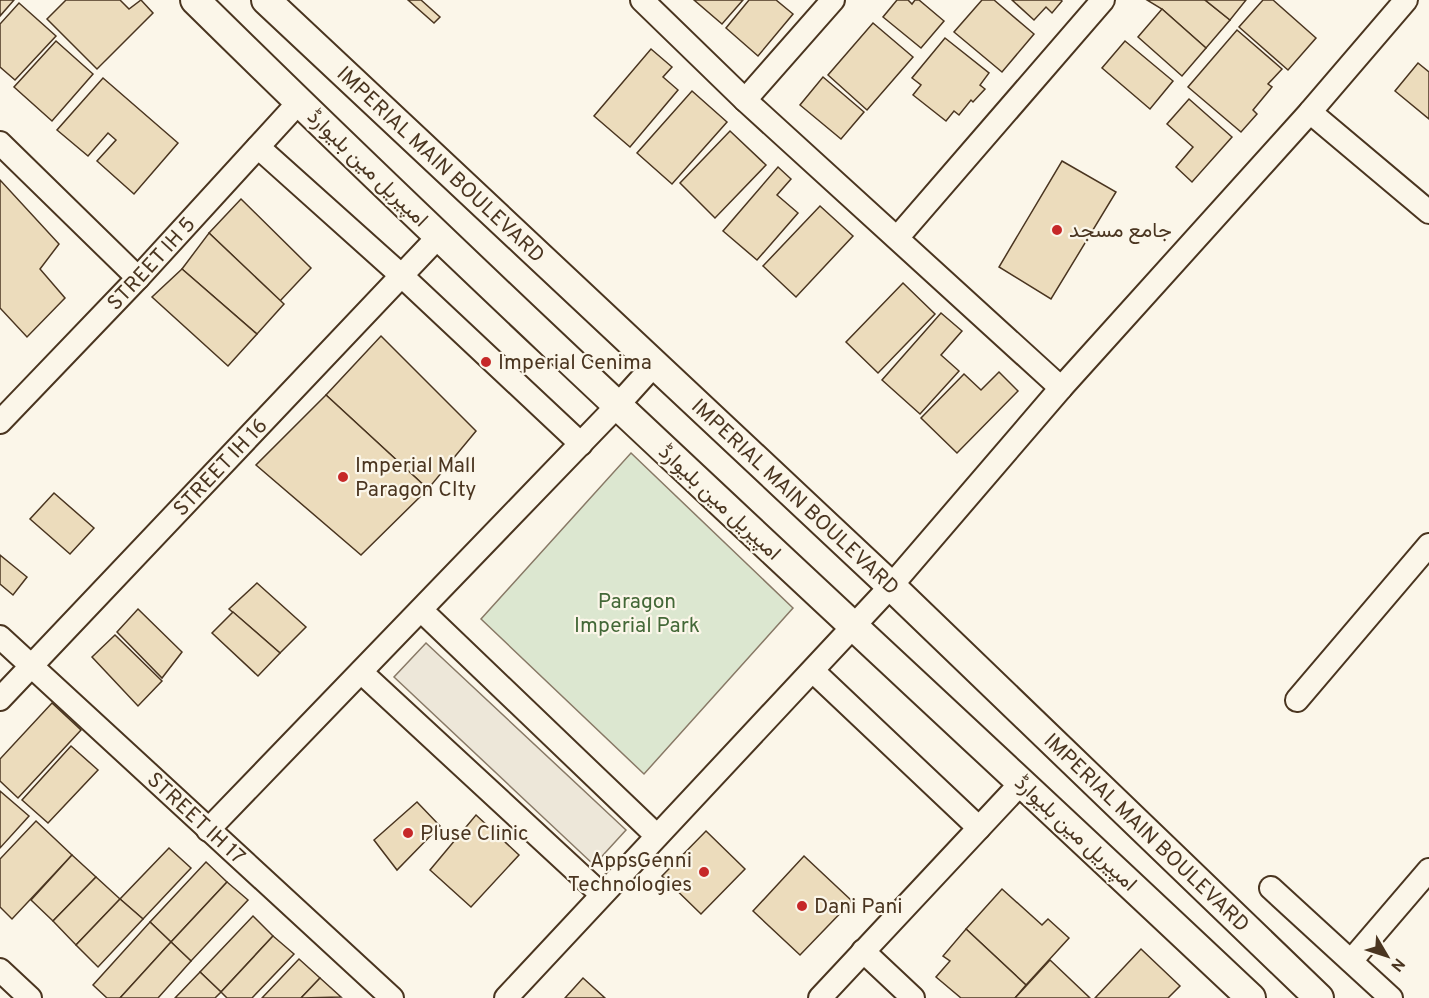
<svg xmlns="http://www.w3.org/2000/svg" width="1429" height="998" font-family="Overpass,Vazirmatn,sans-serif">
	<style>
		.green { fill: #dce7d0; stroke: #887966; stroke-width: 1.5 }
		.parking { fill: #ede7d9; stroke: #887966; stroke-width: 1.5 }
		.building { fill: #ecdcbc; stroke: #4a3520; stroke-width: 1.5 }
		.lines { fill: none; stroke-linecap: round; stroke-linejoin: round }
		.minor-casing { stroke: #4a3520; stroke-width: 26 }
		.tertiary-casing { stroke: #4a3520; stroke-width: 32 }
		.minor { stroke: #fbf6e9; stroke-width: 22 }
		.tertiary { stroke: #fbf6e9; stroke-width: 28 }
		.poi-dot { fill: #c62828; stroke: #fbf6e9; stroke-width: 2 }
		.labels { text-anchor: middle; stroke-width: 4.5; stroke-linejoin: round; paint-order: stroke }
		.street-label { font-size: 21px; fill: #4a3520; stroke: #fbf6e9 }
		.poi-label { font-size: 21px; fill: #4a3520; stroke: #fbf6e9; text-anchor: start }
		.park-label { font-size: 21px; fill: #436837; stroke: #fbf6e9 }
	</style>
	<rect width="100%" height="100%" fill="#fbf6e9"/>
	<path class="green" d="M631,453L793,608L644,774L481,619Z"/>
	<path class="parking" d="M426,643L626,830L594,865L394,677Z"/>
	<g class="building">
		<path d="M0,0H14L0,16Z"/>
		<path d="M66,0H120L129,9L141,0L153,13L97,69L47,19Z"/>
		<path d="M408,0H421L440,17L434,23Z"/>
		<path d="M694,0H743L722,24Z"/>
		<path d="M749,0H776L793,14L758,56L726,28Z"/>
		<path d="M897,0H908L912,4L915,0H919L944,21L921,48L883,17Z"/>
		<path d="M982,0H994L1034,34L1002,72L954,32Z"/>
		<path d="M1012,0H1061L1062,1L1052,13L1046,7L1034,20Z"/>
		<path d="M1147,0H1205L1230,20L1206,48L1162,9Z"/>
		<path d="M1205,0H1246L1230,20Z"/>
		<path d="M1263,0H1273L1316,38L1288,70L1239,27Z"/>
		<path d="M19,3L56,36L15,80L0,67V24Z"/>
		<path d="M1162,9L1206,48L1182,76L1138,37Z"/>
		<path d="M873,23L913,57L867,110L828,75Z"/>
		<path d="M1237,30L1282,69L1268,84L1272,87L1253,110L1257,114L1241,132L1188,87Z"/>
		<path d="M945,38L989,73L980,85L985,89L973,102L971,100L959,115L954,111L946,121L913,95L921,85L912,78Z"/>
		<path d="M56,41L93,74L52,121L14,87Z"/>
		<path d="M1125,41L1173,81L1150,109L1102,68Z"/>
		<path d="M651,49L672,67L663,77L678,90L630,147L594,116Z"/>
		<path d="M1418,63L1429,72V119L1395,91Z"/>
		<path d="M823,77L864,112L841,139L800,105Z"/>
		<path d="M103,78L178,143L134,194L97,161L116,140L108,133L88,156L57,130Z"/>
		<path d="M692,91L727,122L672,184L637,153Z"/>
		<path d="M1189,99L1232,137L1192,182L1176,167L1193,147L1167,124Z"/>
		<path d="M730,131L766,165L715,218L680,183Z"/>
		<path d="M1062,161L1116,192L1051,299L999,267Z"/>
		<path d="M778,167L791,179L777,195L798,213L757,260L723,231Z"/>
		<path d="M0,180L59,244L40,269L65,298L27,337L0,308Z"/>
		<path d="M241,199L311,268L280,301L209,233Z"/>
		<path d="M820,206L853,236L796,297L763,266Z"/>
		<path d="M209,233L284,304L257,334L182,269Z"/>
		<path d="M182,269L257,334L228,366L152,297Z"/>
		<path d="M903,283L935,314L878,373L846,342Z"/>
		<path d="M941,313L962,331L941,355L959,371L920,414L882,380Z"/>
		<path d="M381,336L476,431L428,489L326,395Z"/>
		<path d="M999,372L1018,391L957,453L921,418L964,374L981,390Z"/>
		<path d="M326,395L428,489L361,555L256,465Z"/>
		<path d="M54,493L94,528L70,554L30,519Z"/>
		<path d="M0,555L27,577L13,595L0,584Z"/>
		<path d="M257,583L306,627L280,653L229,609Z"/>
		<path d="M138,609L182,652L162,678L117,632Z"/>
		<path d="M233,612L280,653L258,676L212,633Z"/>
		<path d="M115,635L162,681L138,706L92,657Z"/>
		<path d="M52,703L81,730L18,798L0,781V759Z"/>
		<path d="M71,746L98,770L48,823L22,800Z"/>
		<path d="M0,791L29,816L0,848Z"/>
		<path d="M417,802L440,826L397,870L374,840Z"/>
		<path d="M476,815L519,855L471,907L430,870Z"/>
		<path d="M36,821L72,855L12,919L0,907V859Z"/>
		<path d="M706,831L745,869L701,914L662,876Z"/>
		<path d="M169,848L191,868L143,919L120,899Z"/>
		<path d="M72,855L96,877L53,921L31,900Z"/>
		<path d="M804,856L852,901L800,955L753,911Z"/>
		<path d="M206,862L227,882L171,942L150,922Z"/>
		<path d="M96,877L120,899L76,945L53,921Z"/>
		<path d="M227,882L248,900L191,961L171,942Z"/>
		<path d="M1002,889L1042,925L1048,919L1069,938L1026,985L966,929Z"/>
		<path d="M120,899L143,919L98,967L76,945Z"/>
		<path d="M253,916L273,936L221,992L200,972Z"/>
		<path d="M150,922L171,942L120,998H107L93,985Z"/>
		<path d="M966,929L1026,985L1015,998H961L936,977L950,961L943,956Z"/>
		<path d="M273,936L294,954L252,998H227L221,992Z"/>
		<path d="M171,942L191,961L158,998H120Z"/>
		<path d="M1141,949L1180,986L1168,998H1095Z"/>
		<path d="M299,959L320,978L301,998H262Z"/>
		<path d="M1050,960L1090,998H1015Z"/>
		<path d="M200,972L221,992L215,998H175Z"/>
		<path d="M320,978L341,997L301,998Z"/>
		<path d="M583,978L605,998H565Z"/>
	</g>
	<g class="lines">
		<g class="minor-casing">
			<g id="minor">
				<path d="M642,0L745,100L1061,388"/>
				<path d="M745,100L833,0"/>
				<path d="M1310,112L1429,212"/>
				<path d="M0,143L138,278"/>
				<path d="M258,147L402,276L581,444"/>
				<path d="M897,238L1103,0"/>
				<path id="s1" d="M0,422L138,278L299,102"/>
				<path d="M421,610L657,836"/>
				<path id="s2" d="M0,637L392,998"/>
				<path d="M813,671L979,828"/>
				<path d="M361,672L601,894"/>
				<path id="s3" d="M0,699L439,236"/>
				<path d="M1297,700L1429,545"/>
				<path d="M208,830L617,406L654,365"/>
				<path d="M1271,888L1391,998"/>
				<path d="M863,951L913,998"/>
				<path d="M1351,961L1429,870"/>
				<path d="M0,970L30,998"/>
				<path d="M506,998L891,586L1061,388L1310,112L1406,0"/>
				<path d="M820,998L1022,782"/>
			</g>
		</g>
		<g class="tertiary-casing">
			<g id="tertiary">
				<path d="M195,0C540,340 899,666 1251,998"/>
				<path id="s4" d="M266,0L891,586L1319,998"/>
			</g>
		</g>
		<use href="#minor" class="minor"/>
		<use href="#tertiary" class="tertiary"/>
	</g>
	<g class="poi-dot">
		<circle cx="1057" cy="230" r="6"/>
		<circle cx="486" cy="362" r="6"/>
		<circle cx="343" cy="477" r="6"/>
		<circle cx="408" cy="833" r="6"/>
		<circle cx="704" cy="872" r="6"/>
		<circle cx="802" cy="906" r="6"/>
	</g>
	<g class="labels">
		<g class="street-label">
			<text dy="7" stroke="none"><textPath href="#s4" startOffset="240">IMPERIAL MAIN BOULEVARD</textPath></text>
			<text transform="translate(368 168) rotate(44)" y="7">امپیریل مین بلیوارڈ</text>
			<text dy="7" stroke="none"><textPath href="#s1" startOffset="219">STREET IH 5</textPath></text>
			<text dy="7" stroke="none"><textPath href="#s3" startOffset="320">STREET IH 16</textPath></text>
			<text dy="7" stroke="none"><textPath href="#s4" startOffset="726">IMPERIAL MAIN BOULEVARD</textPath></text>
			<text transform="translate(720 502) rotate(43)" y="7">امپیریل مین بلیوارڈ</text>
			<text dy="7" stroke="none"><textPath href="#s2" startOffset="267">STREET IH 17</textPath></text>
			<text dy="7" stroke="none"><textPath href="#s4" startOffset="1212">IMPERIAL MAIN BOULEVARD</textPath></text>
			<text transform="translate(1076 833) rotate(43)" y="7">امپیریل مین بلیوارڈ</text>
		</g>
		<g class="poi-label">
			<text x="1069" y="237">جامع مسجد</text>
			<text x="498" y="369">Imperial Cenima</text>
			<text x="355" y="472">Imperial Mall<tspan x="355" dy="24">Paragon CIty</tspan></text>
			<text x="420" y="840">Pluse Clinic</text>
			<text x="692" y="867" text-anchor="end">AppsGenni<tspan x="692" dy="24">Technologies</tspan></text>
			<text x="814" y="913">Dani Pani</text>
		</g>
		<g class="park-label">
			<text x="637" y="608">Paragon<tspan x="637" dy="24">Imperial Park</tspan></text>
		</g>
	</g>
	<g transform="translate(1387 956) rotate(129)" stroke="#fbf6e9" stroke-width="4.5" paint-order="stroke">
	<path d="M0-4.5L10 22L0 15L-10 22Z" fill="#4a3520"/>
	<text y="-9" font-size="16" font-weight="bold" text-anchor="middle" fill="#4a3520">N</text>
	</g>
</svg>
